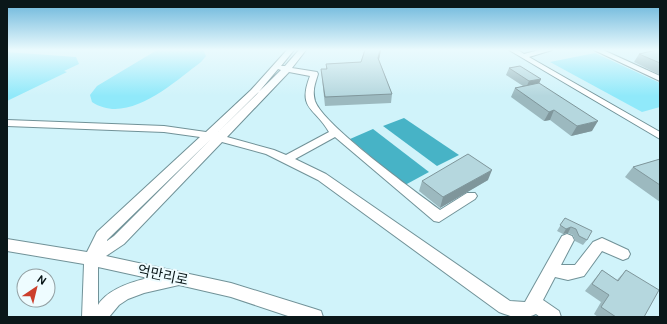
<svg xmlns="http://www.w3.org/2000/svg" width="667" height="324" font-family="'DM Sans','Noto Sans KR',sans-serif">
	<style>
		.green { fill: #90e9fa }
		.water { fill: #47b3c6 }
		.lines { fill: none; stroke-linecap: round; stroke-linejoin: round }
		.minor-casing { stroke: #719298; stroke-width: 2 }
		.minor { fill: #fff; fill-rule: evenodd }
		.wall { fill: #9cb9bf }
		.shaded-wall { fill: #7f969b }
		.building { fill: #b5d7de; stroke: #7f969b }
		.labels { text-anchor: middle; stroke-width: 4; stroke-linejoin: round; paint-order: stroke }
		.near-street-label { font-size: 14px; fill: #0a1719; stroke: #eefcff }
	</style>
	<rect width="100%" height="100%" fill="#d0f3fa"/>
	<g class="green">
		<path d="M157,50H203L206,56L201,62C174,82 128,126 92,102L90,95L97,86Z"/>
		<path d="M7,52L76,57L79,64L64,71L67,72L7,101Z"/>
		<path d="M595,53L660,83V107L642,112L550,62Z"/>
	</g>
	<g class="water">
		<path d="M404,118L459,155L437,166L383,126Z"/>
		<path d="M373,129L429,172L405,185L350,139Z"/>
	</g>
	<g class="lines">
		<g class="minor-casing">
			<g id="minor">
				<path d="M287,50H294L281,66H285L299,50H306L292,68L317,72L318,74C315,84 312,90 315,101C323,125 415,191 440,210L467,193H475L477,196L475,199L439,222L434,221L335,137L295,159L326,174L510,301L525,302L562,236L567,234L572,236L574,240L561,265H575L593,242L602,238L628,250L630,254L628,258L623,260L602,251L584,276L568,280L555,277L543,300L559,311L561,317H540L536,314C524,320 511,317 499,312L318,180L266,154L222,142L124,244L106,256L231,283L315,309L321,311L323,317H291L231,297L179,285L144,293L128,299L119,305L109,317H82L84,264L7,251V239L87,252L97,232L200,137L164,132L7,126V120L164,126L206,132L251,90ZM278,69L281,70L216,134L257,94ZM289,72L310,76C297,110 315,107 329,132L286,155L274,150L227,137ZM211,139L114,236L107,241V240ZM98,267L148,278C131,282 108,289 98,305Z"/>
				<path d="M509,50H518L524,54L539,50H552L529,57L660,132V139Z"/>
				<path d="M594,50H603L660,76V81Z"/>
			</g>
		</g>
		<use href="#minor" class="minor"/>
	</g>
	<g class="wall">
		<path d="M354,50H381L379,60L392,94L391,103L325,106L322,78L321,69H326V64L361,62L364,51Z"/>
		<path d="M660,50V75L634,62L639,54Z"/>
		<path d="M509,68L541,79L539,83L592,131L571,136L550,120L544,121L511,97L515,88L523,86L506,75Z"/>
		<path d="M660,159V202L625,177L633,167Z"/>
		<path d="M488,180L440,208L419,191L422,181Z"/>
		<path d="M565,218L587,240L583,245L575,241L573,235L568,233L563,234L557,231Z"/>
		<path d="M602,270L617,280L626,270L644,317H598L594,314L601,302L585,291Z"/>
	</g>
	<g class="shaded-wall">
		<path d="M380,50H381L377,67L378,58Z"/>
		<path d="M541,79L538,86L526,88L529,81Z"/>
		<path d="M554,110L550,120L544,121L549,112Z"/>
		<path d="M598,121L592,131L571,136L577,126Z"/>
		<path d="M492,170L488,180L440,208L443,197Z"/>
		<path d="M571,227L568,233L563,234L566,229Z"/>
	</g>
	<g class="building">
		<path d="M365,50H380L378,58L392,94L325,97L321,69H327L326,64L361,62Z"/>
		<path d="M656,50H660V63L639,54Z"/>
		<path d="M520,66L541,79L529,81L509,68Z"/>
		<path d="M539,83L598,121L577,126L554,110L549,112L515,88Z"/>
		<path d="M468,154L492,170L443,197L422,181Z"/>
		<path d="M660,159V185L633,167Z"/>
		<path d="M565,218L592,231L587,240L579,236L576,229L571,227L566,229L560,225Z"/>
		<path d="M602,270L618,281L626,270L659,290L644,317H616L601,307L609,295L592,284Z"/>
	</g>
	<linearGradient id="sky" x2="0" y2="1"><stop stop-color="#67b4da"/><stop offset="0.52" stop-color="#eafafd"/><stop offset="1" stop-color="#eafafd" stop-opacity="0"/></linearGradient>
	<rect width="667" height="96" fill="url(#sky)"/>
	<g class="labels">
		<g class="near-street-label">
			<text transform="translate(163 275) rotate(12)" y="5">억만리로</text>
		</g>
	</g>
	<rect width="667" height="324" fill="none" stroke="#0a1719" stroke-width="16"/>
	<g transform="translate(36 288) rotate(35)"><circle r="19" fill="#eefcff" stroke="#93a0a3"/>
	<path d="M0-3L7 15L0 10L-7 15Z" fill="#cc3f2c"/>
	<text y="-6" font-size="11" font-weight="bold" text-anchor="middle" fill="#0a1719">N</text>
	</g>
</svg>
